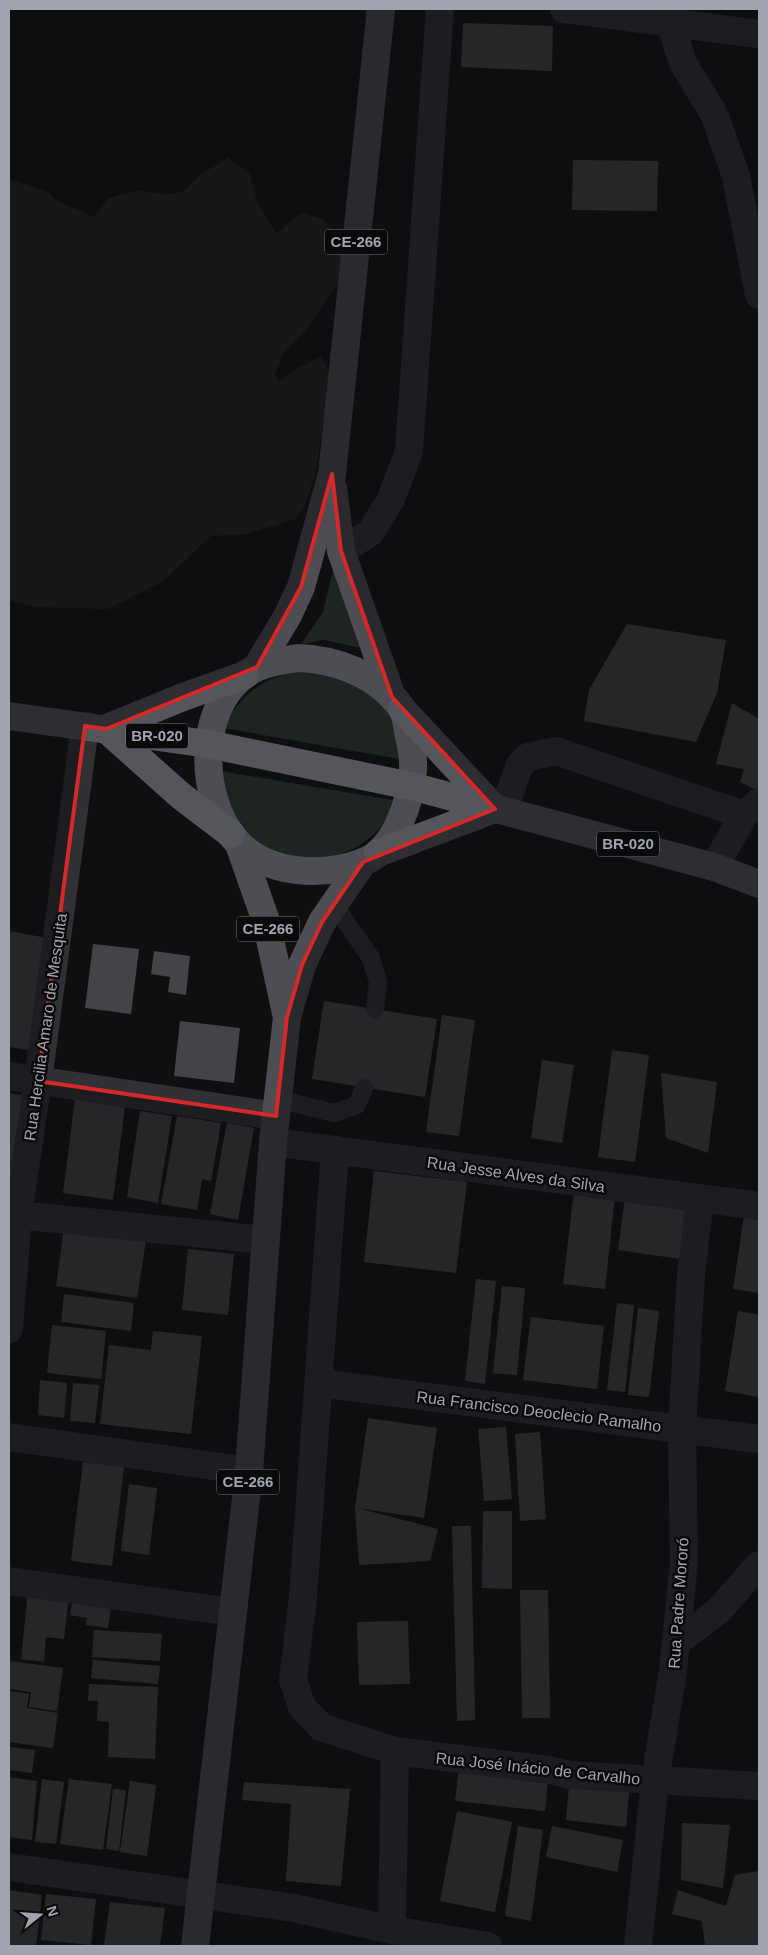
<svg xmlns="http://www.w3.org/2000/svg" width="768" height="1955" font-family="Arial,sans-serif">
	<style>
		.green { fill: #1e241f }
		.building { fill: #434448 }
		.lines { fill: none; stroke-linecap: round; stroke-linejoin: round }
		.service { stroke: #303035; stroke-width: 18 }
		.minor { stroke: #303035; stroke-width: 28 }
		.primary { stroke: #4d4d53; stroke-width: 28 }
		.trunk { stroke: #55565c; stroke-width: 28 }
		.marked { fill: none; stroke: #d62828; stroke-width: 4; stroke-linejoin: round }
		.labels { text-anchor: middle; stroke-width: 5; stroke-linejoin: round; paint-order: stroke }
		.shield { fill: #0a0a0b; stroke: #74767e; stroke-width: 1 }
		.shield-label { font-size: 15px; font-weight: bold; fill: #a1a4b0 }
		.street-label { font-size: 16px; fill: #a1a4b0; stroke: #0a0a0b }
	</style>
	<rect width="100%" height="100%" fill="#0f0f10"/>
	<g class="green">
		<path d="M228,158L250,174L257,201L276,234L301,213L322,219L343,241L340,279L307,329L284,352L275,374L279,382L300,367L321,357L330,373L316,472L304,507L295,519L247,534L211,536L163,581L108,609L37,607L9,600V179L48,192L58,201L94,217L109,198L140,190L166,195L184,191L200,175Z"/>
		<path d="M336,558L366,649L324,640L301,644L323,612Z"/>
		<path d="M305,670L347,677L381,702L393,719L405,760L223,728C243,692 264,676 305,670Z"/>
		<path d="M215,770L398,801C375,843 344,864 295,856C274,852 257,846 241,829C232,820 221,784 215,770Z"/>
	</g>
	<g class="building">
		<path d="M463,23L553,26L552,71L461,67Z"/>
		<path d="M573,160L658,161L657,211L572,210Z"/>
		<path d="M627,624L726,640L717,693L696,742L584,721L589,690Z"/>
		<path d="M732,703L759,719V791L740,782L744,769L716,764Z"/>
		<path d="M9,931L47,938L28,1050L9,1047Z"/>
		<path d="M93,944L139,949L131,1014L85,1008Z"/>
		<path d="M154,951L190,956L186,995L168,992L170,977L151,974Z"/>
		<path d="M324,1001L437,1019L425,1097L312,1079Z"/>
		<path d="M442,1015L475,1020L459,1136L426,1132Z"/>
		<path d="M180,1021L240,1028L234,1083L174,1076Z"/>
		<path d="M612,1050L649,1055L635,1162L598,1157Z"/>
		<path d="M542,1060L574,1065L562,1143L531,1138Z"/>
		<path d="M661,1073L717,1082L708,1153L666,1138Z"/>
		<path d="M9,1093L28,1096L15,1174L9,1172Z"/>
		<path d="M75,1099L125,1106L113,1200L63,1193Z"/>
		<path d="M140,1111L172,1116L158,1203L127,1197Z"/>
		<path d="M177,1116L221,1123L211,1181L202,1179L197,1210L161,1204Z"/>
		<path d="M227,1123L254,1128L238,1220L210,1214Z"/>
		<path d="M374,1171L467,1182L456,1273L364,1262Z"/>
		<path d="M574,1191L615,1195L605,1289L563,1284Z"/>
		<path d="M625,1198L694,1207L687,1260L618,1250Z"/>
		<path d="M744,1216L759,1218V1293L733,1289Z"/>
		<path d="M64,1228L146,1240L137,1298L56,1286Z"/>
		<path d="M188,1249L234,1254L228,1315L182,1310Z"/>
		<path d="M476,1279L496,1281L485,1384L465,1381Z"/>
		<path d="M502,1286L525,1288L517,1375L493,1373Z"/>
		<path d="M64,1294L134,1303L131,1331L61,1322Z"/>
		<path d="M617,1303L634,1305L625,1392L607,1390Z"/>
		<path d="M638,1308L659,1311L649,1397L628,1395Z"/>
		<path d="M738,1311L759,1315V1397L725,1391Z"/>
		<path d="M531,1317L604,1326L597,1389L523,1380Z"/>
		<path d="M52,1325L106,1331L101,1379L47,1373Z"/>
		<path d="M153,1331L202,1336L191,1434L100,1424L109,1345L151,1350Z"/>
		<path d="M40,1380L67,1383L64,1418L38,1415Z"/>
		<path d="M73,1383L99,1385L95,1423L70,1421Z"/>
		<path d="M368,1418L437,1428L424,1518L357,1508L438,1529L430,1561L359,1565L355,1508Z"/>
		<path d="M506,1427L512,1499L484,1501L478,1429Z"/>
		<path d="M540,1432L546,1519L520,1521L515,1434Z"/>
		<path d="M83,1462L124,1467L112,1566L71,1561Z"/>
		<path d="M129,1484L157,1488L149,1555L121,1551Z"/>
		<path d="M483,1511H512V1589L482,1588Z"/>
		<path d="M452,1526H471L475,1720L457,1721Z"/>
		<path d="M520,1590H548L550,1718H522Z"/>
		<path d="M28,1591L69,1595L64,1639L46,1637L44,1662L21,1659Z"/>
		<path d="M73,1597L112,1602L108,1628L86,1625L87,1618L70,1615Z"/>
		<path d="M408,1621L410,1684L359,1685L357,1622Z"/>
		<path d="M94,1630L162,1634L160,1661L92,1657Z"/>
		<path d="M93,1660L160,1666L158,1684L91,1678Z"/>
		<path d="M9,1661L63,1668L57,1711L29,1707L31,1692L9,1689Z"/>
		<path d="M89,1684L158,1687L155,1759L108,1757L109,1722L97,1721L98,1701H88Z"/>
		<path d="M9,1691L29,1694L27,1708L58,1713L53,1748L9,1742Z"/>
		<path d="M9,1747L35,1750L32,1773L9,1770Z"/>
		<path d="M460,1760L549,1770L545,1811L455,1801Z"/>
		<path d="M570,1775L630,1781L626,1827L566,1820Z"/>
		<path d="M9,1777L37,1781L32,1840L9,1837Z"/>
		<path d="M42,1779L64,1782L56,1844L35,1842Z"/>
		<path d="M69,1779L112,1784L103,1850L60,1844Z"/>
		<path d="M130,1781L156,1785L147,1856L120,1852Z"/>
		<path d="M244,1782L350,1789L341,1886L286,1881L291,1804L242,1800Z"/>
		<path d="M113,1789L126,1790L119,1851L106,1849Z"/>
		<path d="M457,1811L512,1822L495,1912L440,1901Z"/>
		<path d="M682,1823L730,1825L723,1888L681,1880Z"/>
		<path d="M518,1826L543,1830L531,1921L505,1916Z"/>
		<path d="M552,1826L623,1840L617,1872L546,1857Z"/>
		<path d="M759,1871V1946H705L702,1921L672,1914L678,1890L726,1906L735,1875Z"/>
		<path d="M9,1890L42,1895L36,1946H9Z"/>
		<path d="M46,1894L96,1899L91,1945L41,1940Z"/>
		<path d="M110,1902L165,1908L160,1946H104Z"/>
	</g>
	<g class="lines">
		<g class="service">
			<path d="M334,905L371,958L378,982L375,1009"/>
			<path d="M278,1099L334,1113L357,1105L364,1088"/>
		</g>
		<g class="minor">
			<path d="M564,9L759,34"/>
			<path d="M672,9L670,23L683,63L714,114L736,176L759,295"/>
			<path d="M341,551L371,532L391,499L409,451L440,9"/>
			<path d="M503,811L520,765L528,757L556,751L744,815"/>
			<path d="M714,867L744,815L759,802"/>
			<path d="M9,1076L276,1116"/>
			<path d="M273,1142L759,1206"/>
			<path d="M335,1150L303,1597L293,1680L302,1707L321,1727L395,1751L549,1770L570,1775L759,1786"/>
			<path d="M18,1215L265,1240"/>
			<path d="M9,1329L18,1215L38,1081L85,726"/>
			<path d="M319,1383L759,1439"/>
			<path d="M9,1437L249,1471"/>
			<path d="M9,1581L232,1612"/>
			<path d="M676,1643L719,1610L759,1565"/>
			<path d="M9,1867L294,1908L392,1930L488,1946"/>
			<path d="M392,1930L395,1751"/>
			<path d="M638,1946L655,1780L673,1671L684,1563L682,1429L691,1275L700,1199"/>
		</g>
		<g class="primary">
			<path d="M333,488L341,551L392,697"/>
			<path d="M298,658C336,659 378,675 401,707C405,713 407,724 408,732C411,744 414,757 413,770C411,800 395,851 363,862C323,877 269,875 238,843C196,799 195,695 258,667C270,662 285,660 298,658Z"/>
			<path d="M257,667L288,615L301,587L332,474L381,9"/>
			<path d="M239,844L266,921L286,1013"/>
			<path d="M195,1946L249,1471L273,1142L287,1017L302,965L322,922L363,862"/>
		</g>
		<g class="trunk">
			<path d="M402,709L495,809"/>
			<path d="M9,716L208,744L411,786L714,867L759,884"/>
			<path d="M107,728L183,697L245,675"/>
			<path d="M106,729L181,796L231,834"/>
			<path d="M378,853L495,809"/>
		</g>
	</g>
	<path d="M0 0H768V1955H0ZM332,474L341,551L392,697L495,809L363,862L322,922L302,965L287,1017L276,1116L38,1081L85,726L106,729L257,667L301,587Z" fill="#0f0f10" fill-opacity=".55" fill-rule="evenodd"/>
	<path class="marked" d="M332,474L341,551L392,697L495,809L363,862L322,922L302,965L287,1017L276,1116L38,1081L85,726L106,729L257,667L301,587Z"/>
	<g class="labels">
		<g class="shield">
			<rect x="325" y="229.5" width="62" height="25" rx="4"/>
			<rect x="126" y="723.5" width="62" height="25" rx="4"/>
			<rect x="597" y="831.5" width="62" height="25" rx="4"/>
			<rect x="237" y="916.5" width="62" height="25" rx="4"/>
			<rect x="217" y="1469.5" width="62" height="25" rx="4"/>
		</g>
		<g class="shield-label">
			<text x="356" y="247">CE-266</text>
			<text x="157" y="741">BR-020</text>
			<text x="628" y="849">BR-020</text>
			<text x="268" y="934">CE-266</text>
			<text x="248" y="1487">CE-266</text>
		</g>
		<g class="street-label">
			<text transform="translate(45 1027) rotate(-82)" y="6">Rua Hercilia Amaro de Mesquita</text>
			<text transform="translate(516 1174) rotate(8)" y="6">Rua Jesse Alves da Silva</text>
			<text transform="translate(539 1411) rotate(7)" y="6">Rua Francisco Deoclecio Ramalho</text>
			<text transform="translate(678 1603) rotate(-86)" y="6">Rua Padre Mororó</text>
			<text transform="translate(538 1768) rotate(6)" y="6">Rua José Inácio de Carvalho</text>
		</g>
	</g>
	<rect width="768" height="1955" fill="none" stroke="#a1a4b0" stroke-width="20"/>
	<g transform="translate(40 1915) rotate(73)" stroke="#0a0a0b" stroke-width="4" paint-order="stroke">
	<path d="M0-4L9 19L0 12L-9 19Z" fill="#a1a4b0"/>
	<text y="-8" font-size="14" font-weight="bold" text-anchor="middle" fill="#a1a4b0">N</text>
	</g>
</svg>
